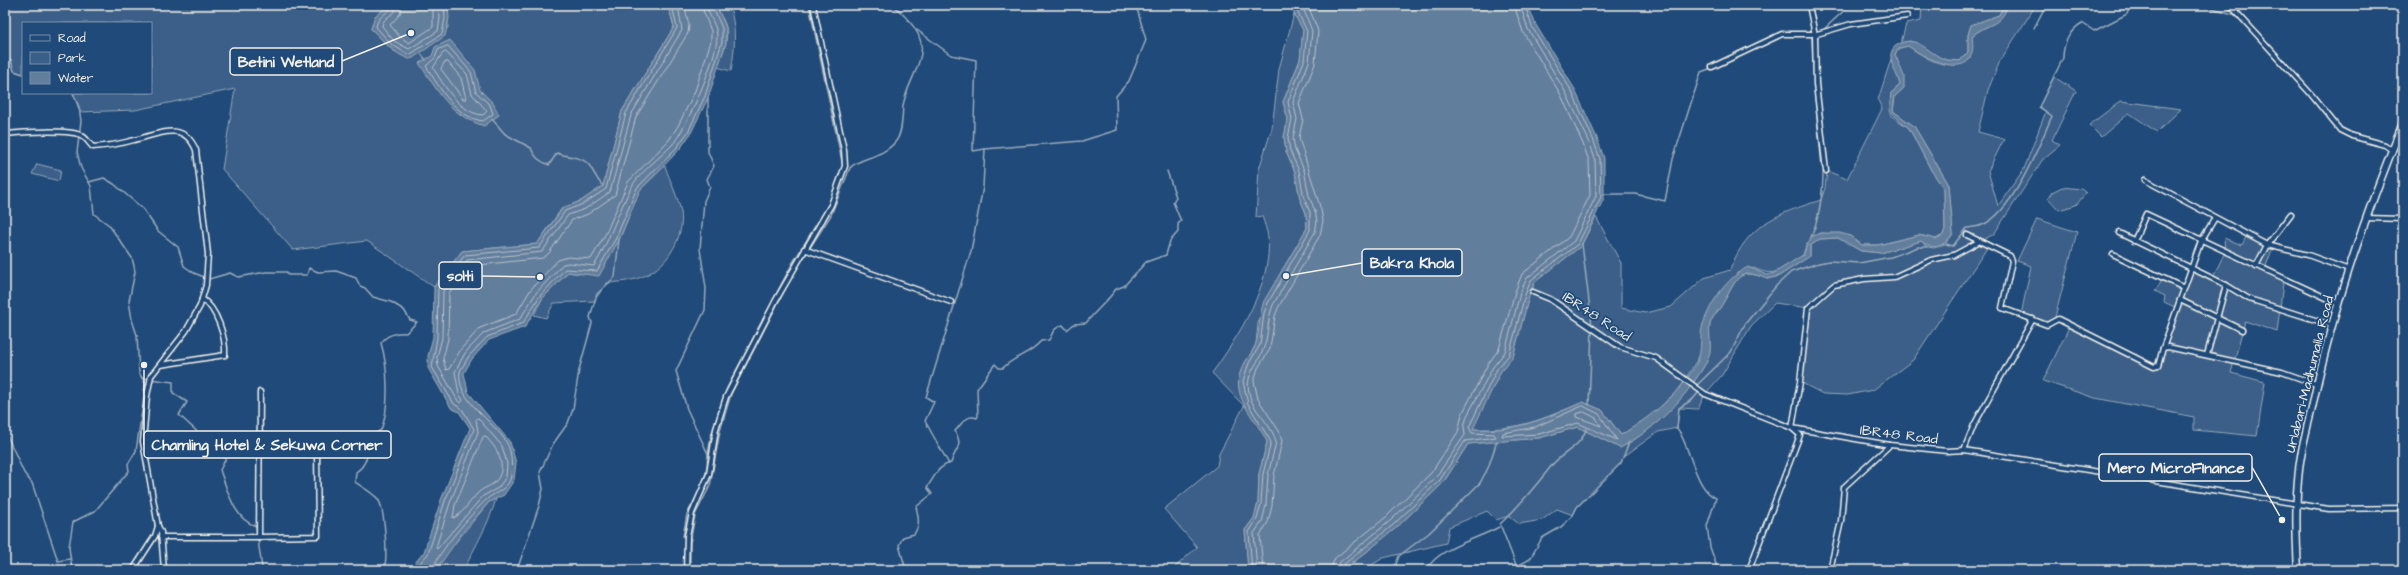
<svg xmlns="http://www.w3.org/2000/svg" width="2408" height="575" font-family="'Architects Daughter',sans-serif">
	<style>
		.green { fill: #3a5f88; stroke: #97a8b8 }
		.water { fill: #627e9d; stroke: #9cacbb }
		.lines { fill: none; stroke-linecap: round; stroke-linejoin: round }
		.shore { stroke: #bac3ca; stroke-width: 1 }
		.stream { stroke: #9cacbb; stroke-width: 1.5 }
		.minor-casing { stroke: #f4f1e8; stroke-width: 7 }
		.secondary-casing { stroke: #f4f1e8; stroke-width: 9 }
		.minor { stroke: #1f4a7a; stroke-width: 4 }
		.secondary { stroke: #1f4a7a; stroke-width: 6 }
		.labels { text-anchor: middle; stroke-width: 3.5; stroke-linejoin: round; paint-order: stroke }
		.street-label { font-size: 14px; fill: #f4f1e8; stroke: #1f4a7a }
		.leader { fill: none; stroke: #f4f1e8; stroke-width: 1.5 }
		.callout-dot { fill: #f4f1e8; stroke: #1f4a7a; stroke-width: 1.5 }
		.callout { fill: #1f4a7a; stroke: #f4f1e8; stroke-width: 1.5 }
		.callout-label { font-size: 15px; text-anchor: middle; font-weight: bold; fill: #f4f1e8 }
	</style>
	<rect width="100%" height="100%" fill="#1f4a7a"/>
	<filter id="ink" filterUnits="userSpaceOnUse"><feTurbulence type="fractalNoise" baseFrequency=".025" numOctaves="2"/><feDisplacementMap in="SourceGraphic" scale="8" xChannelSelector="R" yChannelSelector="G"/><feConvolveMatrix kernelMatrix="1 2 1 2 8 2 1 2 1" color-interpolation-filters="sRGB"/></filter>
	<g filter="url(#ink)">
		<g class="green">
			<path d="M5,5H390L375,16L371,29C380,36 386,46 395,52L448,28V5H668L674,27L622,111L603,186L581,201L562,208L537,244L462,251L434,287L367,241L293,250L222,169L235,89L135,110L80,112L73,93H151V23H23V74L14,71L12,62L5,54Z"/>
			<path d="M716,5H729C737,28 735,48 731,71L717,67C722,54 729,42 726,28C725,20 718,13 716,5Z"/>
			<path d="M1922,5H2004L1999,15L1971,25L1968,35V52L1960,61L1945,60L1910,41L1901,43L1906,24L1921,21Z"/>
			<path d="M2008,5H2036L2000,61L1988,90L1978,132L2004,139L1988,171L1998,206L2024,169L2046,111L2039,107L2054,77L2076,91L2052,140L2060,145L2043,159L1994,234L1981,241L1989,245L1913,360L1873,390L1848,395L1823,394L1800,382L1808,308L1775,303L1751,326L1722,375L1705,394L1698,409L1679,408L1677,428L1658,432L1623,457L1621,463L1577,507L1573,515L1557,509L1542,520L1519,524L1509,516L1496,520L1487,511L1449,527L1446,543L1383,558L1364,570H1344L1396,528L1443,483L1468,444L1539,438L1578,427L1620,448C1656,429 1686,397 1706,363C1714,349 1707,338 1710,324C1712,317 1720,309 1723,303C1737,280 1737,266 1767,279L1779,276L1810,256V246L1820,239L1838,238L1861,251L1881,253L1921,241L1927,247L1934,248L1945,244L1953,234L1949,185L1914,126L1893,111L1895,96L1904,88L1895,54L1900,48L1908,46C1927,59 1948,73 1970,59L1971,37C1988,22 1999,28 2008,5Z"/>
			<path d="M1294,14L1303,30L1300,60L1283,102L1288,119L1284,137L1286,152L1295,172L1300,199L1306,213L1307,228L1280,274L1258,323L1256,344L1241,371L1267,442L1259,474L1258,503L1254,518L1245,530L1248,570H1172L1197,547L1164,509L1217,466L1219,454L1244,406L1212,373C1238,337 1273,283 1268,237C1267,230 1264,223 1262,216L1256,217L1259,169L1272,128L1279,69Z"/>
			<path d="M1891,59L1897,72L1900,85L1891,93L1890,115L1909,128L1931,170L1944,189L1945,229L1943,235L1936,239L1919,235L1878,245H1862L1850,236L1820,233L1806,245L1803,255C1783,268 1776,279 1754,268L1737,273L1703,325L1701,353L1680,388L1653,414L1621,435L1602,410L1583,402C1541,420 1519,430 1472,429L1501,371L1513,357L1529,296L1535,282L1581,246L1596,217L1621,263V308L1645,313L1671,307L1704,278L1730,270C1747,224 1777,214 1821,200L1825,188L1827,171L1847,179L1882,109L1878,100Z"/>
			<path d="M2121,101L2181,109L2157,132L2129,113L2101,137L2089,125Z"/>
			<path d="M37,164L61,170L59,181L32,174Z"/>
			<path d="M665,166C670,181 678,197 681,212C685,236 668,265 646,275C634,281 620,282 607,283L594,301L554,303L546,318L534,315L542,299L568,272L580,274L619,240L640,190Z"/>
			<path d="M2062,187L2081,189L2086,193L2076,205L2059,210L2048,198L2052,192Z"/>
			<path d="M2037,219L2077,232L2054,321L2047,325L2021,315L2031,266L2017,261Z"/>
			<path d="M2247,235L2273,247L2266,266L2284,275L2277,332L2245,321L2231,373L2265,382L2257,436L2194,430V417L2095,398L2043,381L2070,325L2154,367L2158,366L2177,308L2164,302L2165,296L2155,291L2163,278L2184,288L2192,269L2212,279L2225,252L2224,238L2242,245Z"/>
			<path d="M496,499C489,524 475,546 464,570H436L442,559L489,502Z"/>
		</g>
		<g class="water">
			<path d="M390,5H448L449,18L445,36L413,58L409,59C392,53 384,40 371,29L375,16Z"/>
			<path d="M668,5H716L726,27V43L708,98L691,133L680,149L640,190L619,240L599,276L568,272L542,299L525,327L489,340L472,359L464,373L468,392L510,442L516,463L514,480L504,495L489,502L465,529L436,570H409L424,552L441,500L470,428L459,412L451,408L428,368V356L433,337L434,287L462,251L537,244L563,208L581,201L603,186L622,111L674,27Z"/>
			<path d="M1293,5H1528L1536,25L1574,88L1597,138L1604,158V198L1581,246L1535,282L1529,296L1513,357L1501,371L1473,429C1513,433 1547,418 1583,402L1602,410L1621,435C1650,417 1681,394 1697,362C1703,349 1699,337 1703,324C1711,301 1727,278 1748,267L1767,275L1774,273L1803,255L1811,237L1820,233H1840L1850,236L1862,245H1878L1919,235L1936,239L1943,235L1945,229L1944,189L1931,170L1909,128L1889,111L1891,93L1900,85C1898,76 1892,67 1891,58C1890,53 1893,47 1897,45C1916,33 1928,53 1944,59C1949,61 1955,60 1960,61L1968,52V35L1971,25L1999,15L2004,5H2008C2000,28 1988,22 1972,36C1980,85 1929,61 1908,46L1900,48L1895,54L1904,76V88L1895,96L1893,111L1914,126L1949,185L1953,234C1944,246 1933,252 1921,241L1881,253L1861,251L1838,238L1820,239L1810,246V256L1779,276L1767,279C1737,266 1737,280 1723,303C1720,309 1712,317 1710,324C1708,338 1714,349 1706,363C1686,398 1657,428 1620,448L1578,427L1539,438L1468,444L1443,483L1396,528L1344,570H1248L1245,530L1254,518L1258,503L1259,474L1267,442C1257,419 1230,398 1241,370C1245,360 1254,352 1256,343C1260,329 1259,315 1264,301L1307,228L1306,213L1300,199L1295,172L1286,152L1284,137L1288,119L1283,102L1300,60L1303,30L1294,14Z"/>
			<path d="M450,40L475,70L480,90L493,103L499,115L484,126C449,115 438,91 419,63L432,56L435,47Z"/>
		</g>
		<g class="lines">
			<g class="shore">
				<path d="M392,5C390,14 378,14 376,27L391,44L409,55L442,34L445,18L444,5"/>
				<path d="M397,5C396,16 383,16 382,26L394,41L409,49L438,31L440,18L439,5"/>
				<path d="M403,5L400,14L390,25L399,36L409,43L433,27V5"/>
				<path d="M678,5L682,30L631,115L610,192L585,209L568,215L542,252L467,260L443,291L442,338L437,357L438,366L458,401L461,403L463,400L459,394L455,372L465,353L484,333L520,319L536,293L563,264L569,263L594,266C610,240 618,212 632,186C640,172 661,157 672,145C686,130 718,56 717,36C717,25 708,16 707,5"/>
				<path d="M684,5L689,25L688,33L636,117L615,195L588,214L572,220L549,253L543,258L470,266L449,293L448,339L443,358L446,370L449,369L461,349L480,328L516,314L531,289L558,260L568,257L591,259L606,233L628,182L669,140L678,126L695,91L711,41V31L701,5"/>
				<path d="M448,46L471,72L476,92L490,105L493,114L483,121C455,117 440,88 426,66L435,58L438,50Z"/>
				<path d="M446,52L467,74L472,94L487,111L483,115C459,113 445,86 433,68L442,54Z"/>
				<path d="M445,62H448L461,78L466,99H463L441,69Z"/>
				<path d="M1583,406L1599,414L1617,440L1578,423L1539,434L1502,436L1503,433L1535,427Z"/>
				<path d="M1584,412L1596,418L1601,426L1577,417V414Z"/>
				<path d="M478,418L502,446L507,464L506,477L498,488L483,496L437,549L436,547L450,503L478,432L476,420Z"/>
				<path d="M485,436C497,447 509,468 495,482C490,487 482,488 477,494C470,501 462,515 453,518L455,505L483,437Z"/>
				<path d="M414,570L428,554L445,501L474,429L462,409L454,404L432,367L437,338L438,289L465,255L539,248L565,211L583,204L606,189L626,113L677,28L672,5"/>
				<path d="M433,570C434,556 474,511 486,500C494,492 509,490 511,476C512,466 512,453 507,443C494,421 455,400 460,371L469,356L487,337L523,323L539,297L565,269L597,271L616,238L637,188L677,147L688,132L705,96L722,42V28L712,5"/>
				<path d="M1252,570L1249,532L1257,519L1261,504L1263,474L1271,442L1248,404L1243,381L1249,363L1260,345L1264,313L1268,303L1310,230V212L1304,198L1299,171L1290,151L1288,138L1292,119L1288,102L1304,61L1307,31L1298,13L1297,5"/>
				<path d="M1257,570L1254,533L1262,522L1266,505L1268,475L1276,442C1273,427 1258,415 1252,402C1241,375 1257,369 1264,347C1269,334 1267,319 1273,305L1315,232L1317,221L1315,211L1309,196L1304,170L1295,150L1293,138L1297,119L1293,102L1309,62L1312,31L1302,5"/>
				<path d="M1263,570L1260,535L1268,522L1272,506L1274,476L1282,441L1279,431L1258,399L1254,381L1258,368L1270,349L1275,316L1278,308L1320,235L1323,221L1321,210L1299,138L1303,119L1299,103L1315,64L1318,31L1308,5"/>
				<path d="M1330,570L1335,558L1386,517L1431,473L1458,432L1462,414L1488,364L1499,349L1515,292L1522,274L1569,237L1590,195L1589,161L1583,144L1561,95L1523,32L1514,5"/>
				<path d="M1337,570L1340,562L1390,521L1436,477L1465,435L1464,427L1467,416L1493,367L1505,352L1520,293L1527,278L1574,241L1596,196L1595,159L1589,141L1566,93L1528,29L1520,5"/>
				<path d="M1342,570L1343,565L1393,525L1440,480L1465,441L1496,437L1494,434L1472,433L1469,427L1497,369L1509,355L1525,295L1531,280L1578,244L1601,197L1600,159L1593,139L1571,90L1532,27L1525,5"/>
			</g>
			<g class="stream">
				<path d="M1807,5L1812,32"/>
				<path d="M2202,5L2236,15"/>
				<path d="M2241,10L2245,5"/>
				<path d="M2034,28L2046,5"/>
				<path d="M917,30L951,55L976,60L973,151L985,149L983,187L971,251L926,397L934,402L925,421L949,464"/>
				<path d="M1823,30L1850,5"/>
				<path d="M1812,36L1814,85L1822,167"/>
				<path d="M421,54L426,60"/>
				<path d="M5,59L11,60L14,71L23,74"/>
				<path d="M48,93H53"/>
				<path d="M73,93L79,107L81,121L77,152L81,168L91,186L94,214L109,225L132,258L134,266L135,272L129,301L132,320L137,335L139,373L142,378L173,382V393L187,402L179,415L226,458L220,470C227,489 234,520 256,526L262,568L265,570"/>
				<path d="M492,119L505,134L531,148C535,158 540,161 549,165L557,153C566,157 582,156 589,165C595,173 595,178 603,186"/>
				<path d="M985,149L1082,141L1117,130L1116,96L1129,81L1146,40L1136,5"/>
				<path d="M89,182L104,178L114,184L143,209L158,231L178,247L184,266L194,273L209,279L230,273L238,277L266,272H287L288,275H307L309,268L318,272L336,271L356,278L360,286L365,288L373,297L391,302L404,310L410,320L417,322L406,333C397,332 386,335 381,343C388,366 390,408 381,430C365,438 372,453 363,465C362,468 358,470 356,472L355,482C362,487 373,493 378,499C385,509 388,558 384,570"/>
				<path d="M1604,194H1635L1665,201L1673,159L1701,72L1712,68"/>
				<path d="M1811,237C1819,220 1823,192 1823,173"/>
				<path d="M1582,244L1592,326"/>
				<path d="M1946,244L1953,246L1967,228C1972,227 1978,227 1982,225C2012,214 2040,144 2052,116L2039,107L2063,58C2063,43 2070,30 2082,23L2094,31L2127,14L2131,5"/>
				<path d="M1698,384L1731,352L1745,324L1777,285L1791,272L1819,263L1829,261L1859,263L1891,257L1918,247H1927"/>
				<path d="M1698,393L1693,399L1679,408L1677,428C1690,445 1695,490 1716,498L1707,526L1710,547L1718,570"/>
				<path d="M1589,405L1592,329"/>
				<path d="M5,431L24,473L32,483L58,561L70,559"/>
				<path d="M708,454L711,436L727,388L792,264L829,204L843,166L809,5"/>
				<path d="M702,486L706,473L708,454L687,409L676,371L705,310L706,288L700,249L704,201L710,187L707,179L714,166L708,152V98"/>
				<path d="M683,537L687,514L698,494"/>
				<path d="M1517,566L1530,559L1542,538L1561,527L1573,515L1577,507L1621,463L1629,442"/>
				<path d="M72,570L69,547L73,522L95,511L129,471L128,464L136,451L143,404L145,383L142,378"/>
				<path d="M517,570L539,506L543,489L540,472L553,444L568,423L573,409L579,370L592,323L590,317L597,294L615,277L619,239"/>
				<path d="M690,570V543L695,515L710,486L720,431L731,394L792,276L831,215L850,168C859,157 882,159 896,141C903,132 902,115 903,106C908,74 938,52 909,21C903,15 899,8 891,5"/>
				<path d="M906,570L899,545L903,537L914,534C921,525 918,515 916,507L932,494L927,487C936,476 936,467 951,463C955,448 964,448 955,431C962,424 966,414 977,418L978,416L977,389L995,364L999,368H1003C1014,356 1029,355 1041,341L1049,340C1053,332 1053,328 1063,325L1067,330L1074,324L1086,323C1096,310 1107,302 1116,289L1124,286L1146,262L1166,255L1170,241L1178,232V224L1181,221L1173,202L1176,197L1167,171"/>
				<path d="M1349,570L1353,561"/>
				<path d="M1394,570L1399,556L1429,533L1480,483L1488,468L1497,441"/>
				<path d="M1426,570C1439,547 1478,539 1499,527"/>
				<path d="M1518,570L1500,524C1520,506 1536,485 1553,464C1564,451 1581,447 1586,429"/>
			</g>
			<g class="minor-casing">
				<g id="minor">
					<path d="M1809,5L1815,35L1816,84L1826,171"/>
					<path d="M2230,5L2310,93L2340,130L2352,136L2385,145L2392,150"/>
					<path d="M1712,67L1782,34H1817L1851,24L1907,16"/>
					<path d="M5,127L7,134C21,132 73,129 82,136C87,138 89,144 93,147C107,146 120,144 134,140C157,135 183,119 196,150L208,254L206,285L200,306L186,331L151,376L147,396L143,442L158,526L155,536L133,570"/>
					<path d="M2145,180L2267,245L2308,255L2349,270"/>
					<path d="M2366,218L2403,219"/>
					<path d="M2119,233L2226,285L2249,299L2331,325"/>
					<path d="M1967,235L2010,256L2012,261L2002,308L2047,325L2058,319L2154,367L2158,366L2163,348L2168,347L2282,372L2316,384"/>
					<path d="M2134,241L2146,214L2337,303"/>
					<path d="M804,249L951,302"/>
					<path d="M2113,254L2184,288"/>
					<path d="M2256,266L2267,245L2291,214"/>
					<path d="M1533,292L1550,299L1620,347L1656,358L1705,394L1792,428L1890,445L1947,451L1964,450L2310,506L2329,509L2403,508"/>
					<path d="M2180,300L2242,330"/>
					<path d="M2163,348L2201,241L2215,218"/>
					<path d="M2207,355L2226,285"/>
					<path d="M160,365L225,355C226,338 217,308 202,299"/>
					<path d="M260,392L259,537L318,536L317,452"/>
					<path d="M1964,450L1974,425L2033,319"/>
					<path d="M158,526L161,532L164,570"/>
					<path d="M161,537H259"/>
					<path d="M686,570L687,536L692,513L709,474L716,429L726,397L776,300L831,205L845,166L844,150L813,5"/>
					<path d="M1749,570L1800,435L1792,428L1800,382L1808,308L1834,285L1864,279L1894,277L1931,260L1954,255L1980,241"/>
					<path d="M1830,570L1841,521L1844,487L1890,445"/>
				</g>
			</g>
			<g class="secondary-casing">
				<path id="secondary" d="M2298,570C2296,537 2295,503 2299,470C2301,449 2307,428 2312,408C2332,310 2365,215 2403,123"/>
			</g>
			<use href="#minor" class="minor"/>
			<use href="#secondary" class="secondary"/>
		</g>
	</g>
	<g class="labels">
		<g class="street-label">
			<text transform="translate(1597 316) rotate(33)" y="5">IBR48 Road</text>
			<text transform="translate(2309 374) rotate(-76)" y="5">Urlabari-Madhumalla Road</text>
			<text transform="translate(1899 434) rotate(7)" y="5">IBR48 Road</text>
		</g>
	</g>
	<path class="leader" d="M411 33L342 61M1286 276L1362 263M540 277L482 276M144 365L144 445M2282 520L2252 467"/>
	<g class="callout-dot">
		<circle cx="411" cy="33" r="4"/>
		<circle cx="1286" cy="276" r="4"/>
		<circle cx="540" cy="277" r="4"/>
		<circle cx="144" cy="365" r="4"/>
		<circle cx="2282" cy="520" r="4"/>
	</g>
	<g class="callout">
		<rect x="230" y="48" width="112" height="27" rx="4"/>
		<rect x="1362" y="249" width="100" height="27" rx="4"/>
		<rect x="439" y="262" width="43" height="27" rx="4"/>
		<rect x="144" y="431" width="247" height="27" rx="4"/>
		<rect x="2099" y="454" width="153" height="27" rx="4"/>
	</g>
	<g class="callout-label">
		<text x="286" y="67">Betini Wetland</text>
		<text x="1412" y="268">Bakra Khola</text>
		<text x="460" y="281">solti</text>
		<text x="267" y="450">Chamling Hotel &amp; Sekuwa Corner</text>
		<text x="2176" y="473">Mero MicroFInance</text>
	</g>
	<rect width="2408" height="575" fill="none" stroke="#1f4a7a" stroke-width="20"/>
	<rect x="10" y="10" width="2388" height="555" fill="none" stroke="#f4f1e8" stroke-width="1.5" filter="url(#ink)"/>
	<rect x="22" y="22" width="130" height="72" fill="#1f4a7a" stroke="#748da6"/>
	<rect x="30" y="35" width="20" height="6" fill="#1f4a7a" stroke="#748da6"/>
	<text x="58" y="42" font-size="12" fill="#f4f1e8">Road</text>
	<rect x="30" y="52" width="20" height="12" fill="#3a5f88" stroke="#748da6"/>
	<text x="58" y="62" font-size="12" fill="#f4f1e8">Park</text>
	<rect x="30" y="72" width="20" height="12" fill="#627e9d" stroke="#748da6"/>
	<text x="58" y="82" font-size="12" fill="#f4f1e8">Water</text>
</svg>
